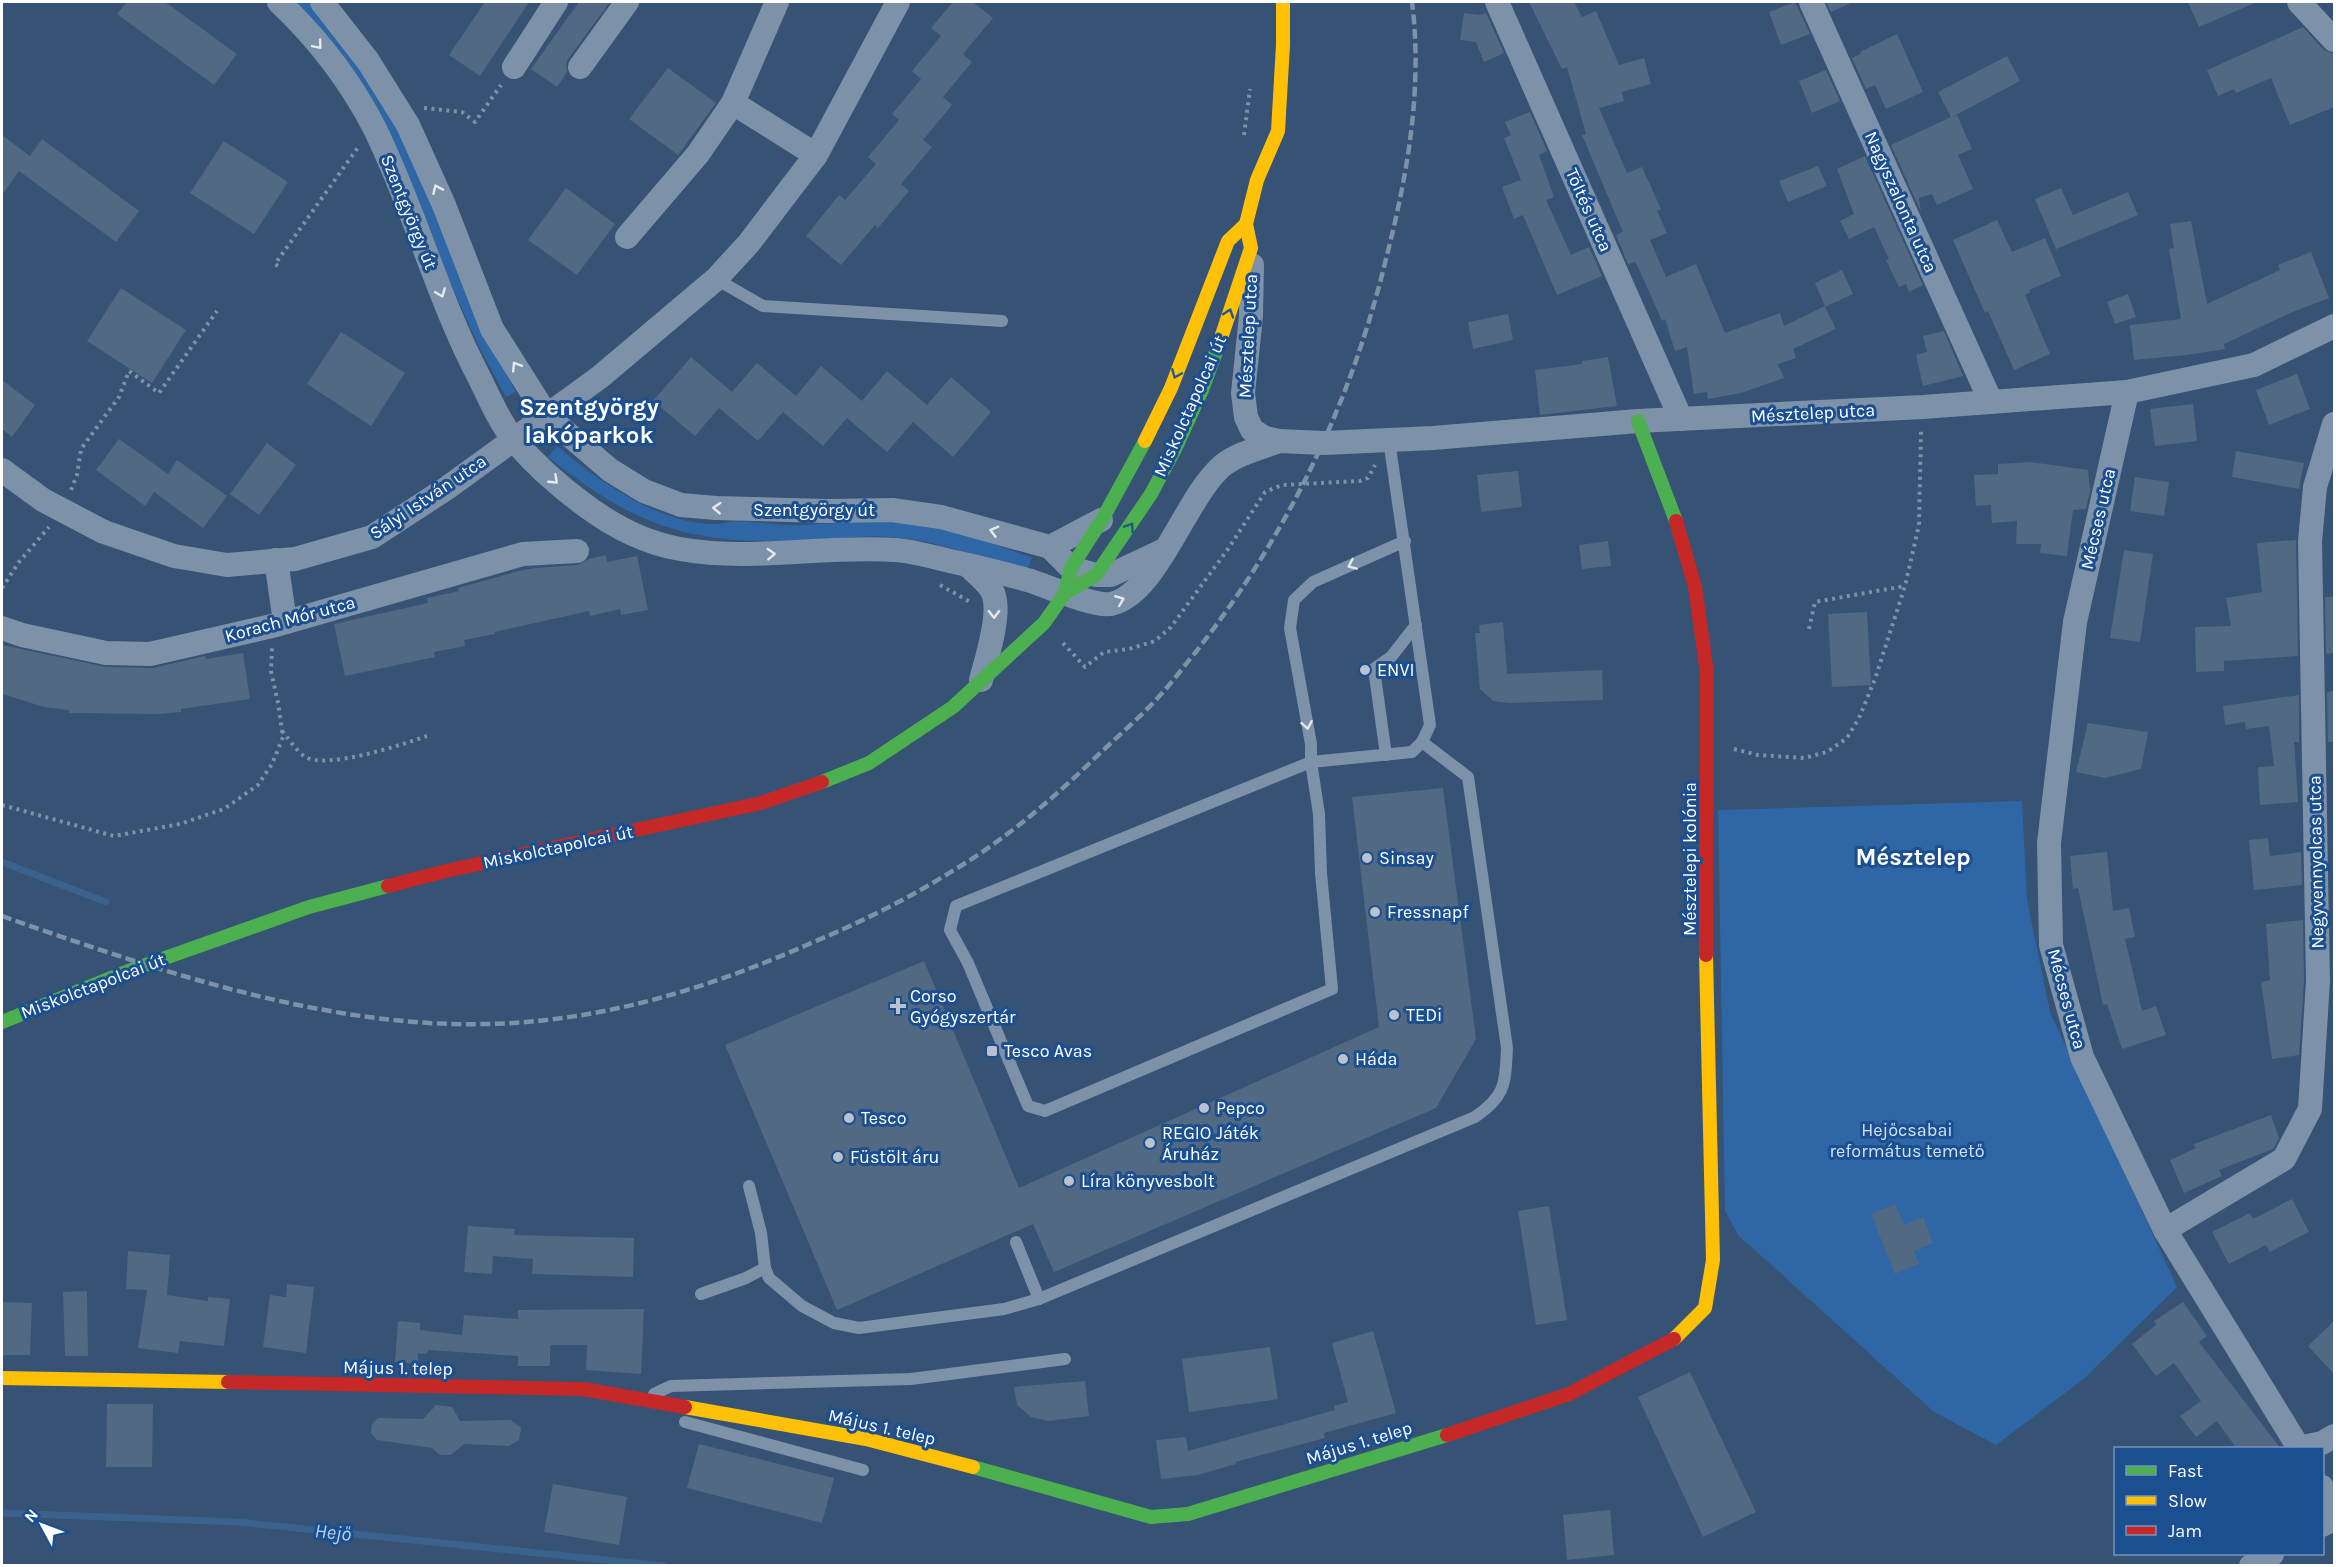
<svg xmlns="http://www.w3.org/2000/svg" width="2336" height="1567" font-family="Karla,sans-serif">
	<style>
		.green { fill: #2f66a5 }
		.lines { fill: none; stroke-linecap: round; stroke-linejoin: round }
		.stream { stroke: #3b618d; stroke-width: 7 }
		.building { fill: #526984 }
		.path { stroke: #7d92a8; stroke-width: 4; stroke-dasharray: 3 4.5; stroke-linecap: butt }
		.lane { stroke: #7d92a8; stroke-width: 12 }
		.street { stroke: #7d92a8; stroke-width: 24 }
		.fast { stroke: #4caf50; stroke-width: 14 }
		.slow { stroke: #ffc107; stroke-width: 14 }
		.jam { stroke: #c62828; stroke-width: 14 }
		.rail { stroke: #7e92a7; stroke-width: 4.5; stroke-dasharray: 10 4.5; stroke-linecap: butt }
		.oneway { stroke: #e5e9ee }
		.oneway2 { stroke: #205989 }
		.poi-dot { fill: #b9c2ce; stroke: #1b4f8f; stroke-width: 2 }
		.labels { text-anchor: middle; stroke-width: 6; stroke-linejoin: round; paint-order: stroke }
		.street-label { font-size: 18px; fill: #fff; stroke: #1b4f8f }
		.poi-label { font-size: 18px; fill: #fff; stroke: #1b4f8f; text-anchor: start }
		.park-label { font-size: 18px; fill: #cfe3fa; stroke: #1b4f8f }
		.water-label { font-size: 20px; font-style: italic; fill: #b5d3f5; stroke: #1b4f8f }
		.district-label { font-size: 24px; font-weight: bold; fill: #fff; stroke: #1b4f8f }
	</style>
	<rect width="100%" height="100%" fill="#365274"/>
	<g class="green">
		<path d="M291,2H310C402,103 446,236 499,360L516,392L506,397L481,351L444,269Z"/>
		<path d="M557,446C598,481 662,526 718,524C724,524 730,521 736,521C759,522 782,526 804,525C840,523 878,519 914,524C954,529 994,544 1032,558L1026,572C982,558 937,540 890,537C851,535 811,541 772,541C676,542 622,516 548,457Z"/>
		<path d="M2022,801L2027,900L2050,1012L2177,1287L2085,1378L1996,1445L1934,1412L1738,1235L1725,1211L1718,810Z"/>
	</g>
	<g class="lines">
		<g class="stream">
			<path d="M2,862L106,902"/>
			<path d="M2,1513L238,1522L664,1566"/>
		</g>
	</g>
	<g class="building">
		<path d="M127,2H165L237,54L214,85L117,14Z"/>
		<path d="M485,2H529L480,76L449,55Z"/>
		<path d="M579,2H610L568,59L566,65L567,72L557,87L531,69Z"/>
		<path d="M953,2H973L993,18L963,54L972,62L943,97L952,105L923,140L932,147L901,184L909,191L878,228L875,225L841,265L806,236L839,195L845,200L876,164L868,157L899,120L892,114L921,79L912,71L941,36L931,28Z"/>
		<path d="M1529,2H1574L1582,17L1596,11L1619,65L1644,58L1651,84L1622,92L1624,101L1599,108L1627,173L1642,167L1661,209L1657,211L1667,233L1650,240L1666,277L1696,264L1725,333L1780,313L1784,326L1825,306L1815,283L1842,270L1853,294L1825,307L1836,329L1793,349L1796,358L1778,364L1784,378L1741,393L1708,399L1707,392L1694,394L1687,347L1675,351L1665,319L1662,321L1639,269L1635,262L1628,264L1616,235L1623,232L1582,135L1586,134L1567,67L1562,69Z"/>
		<path d="M1795,2L1810,34L1781,45L1769,12Z"/>
		<path d="M1826,2H1853L1831,12Z"/>
		<path d="M2188,2H2257L2199,27Z"/>
		<path d="M1464,13L1480,15L1486,13L1504,53L1484,62L1476,42L1460,40Z"/>
		<path d="M2303,27L2324,50L2334,54V107L2290,125L2271,78L2236,93L2234,89L2218,96L2207,70Z"/>
		<path d="M1897,34L1923,92L1886,109L1875,85L1866,89L1852,58L1861,54L1860,52Z"/>
		<path d="M2007,56L2020,81L1952,117L1957,115L1972,149L1958,155L1973,189L1937,205L1932,194L1919,198L1921,212L1891,145L1951,117L1938,92Z"/>
		<path d="M668,68L716,103L678,155L629,119Z"/>
		<path d="M1826,70L1840,101L1812,113L1799,81Z"/>
		<path d="M1530,112L1547,151L1539,155L1554,197L1546,200L1571,255L1589,247L1602,276L1557,295L1523,215L1514,219L1502,187L1521,180L1504,138L1511,135L1505,122Z"/>
		<path d="M2,135L30,156L42,139L139,211L116,242L19,171L2,195Z"/>
		<path d="M224,141L288,182L254,234L190,193Z"/>
		<path d="M1865,156L1923,285L1909,292L1906,284L1899,287L1886,260L1889,259L1874,227L1849,239L1840,221L1854,214L1837,169Z"/>
		<path d="M1818,166L1827,186L1788,202L1779,181Z"/>
		<path d="M566,188L615,224L577,275L528,240Z"/>
		<path d="M2061,188L2073,215L2128,192L2138,215L2056,249L2035,199Z"/>
		<path d="M1997,220L2012,252L2045,238L2061,276L2029,290L2030,292L2025,295L2050,354L2014,370L1988,311L1985,313L1953,240Z"/>
		<path d="M2191,221L2207,304L2280,270L2278,265L2311,252L2329,298L2290,313L2224,344L2225,349L2187,355L2134,360L2130,325L2181,319L2169,249L2174,248L2170,224Z"/>
		<path d="M121,288L186,330L152,383L87,341Z"/>
		<path d="M2128,294L2136,317L2115,324L2107,302Z"/>
		<path d="M1508,314L1513,340L1473,349L1468,322Z"/>
		<path d="M1944,331L1963,376L1923,386L1916,355L1927,352L1923,336Z"/>
		<path d="M341,332L405,373L371,426L307,384Z"/>
		<path d="M691,357L732,392L757,363L796,396L821,366L862,401L887,371L927,405L951,377L991,412L953,457L913,422L887,452L847,418L823,446L783,412L758,441L719,408L695,436L653,401Z"/>
		<path d="M1608,357L1617,406L1540,415L1535,370L1582,364V361Z"/>
		<path d="M2297,374L2310,409L2269,425L2256,390Z"/>
		<path d="M2,380L35,405L12,437L2,429Z"/>
		<path d="M2193,404L2197,441L2155,446L2150,409Z"/>
		<path d="M119,439L168,474L177,460L227,496L203,528L154,492L145,506L96,470Z"/>
		<path d="M267,443L296,465L259,515L230,494Z"/>
		<path d="M2236,451L2304,463L2299,489L2232,477Z"/>
		<path d="M2031,462L2088,470L2090,491L2086,509L2073,510L2067,556L2040,553L2041,544H2016L2017,521L1992,523L1991,505L1976,506L1974,475L1998,474V464Z"/>
		<path d="M1518,471L1522,507L1481,512L1477,475Z"/>
		<path d="M2135,477L2169,482L2164,516L2130,511Z"/>
		<path d="M2296,540L2298,656L2224,661V671L2196,672L2195,627L2231,626L2226,598L2262,592L2257,543Z"/>
		<path d="M1608,541L1611,566L1582,569L1579,545Z"/>
		<path d="M2124,550L2153,554L2140,642L2110,638Z"/>
		<path d="M606,555L607,562L637,556L648,610L621,615L620,609L590,616L589,611L494,632L495,634L464,640L465,646L434,652L435,657L345,676L334,624L428,603L427,598L459,591L458,588L519,571L535,568L578,565L589,559Z"/>
		<path d="M2325,597H2334V653L2326,654Z"/>
		<path d="M1867,612L1871,685L1832,687L1828,614Z"/>
		<path d="M1503,622L1507,674L1602,670L1603,700L1509,703L1493,701L1480,689L1475,633H1480L1479,625Z"/>
		<path d="M2,645L106,667L153,668L205,656L207,659L243,653L250,699L181,709V712L159,714L69,713V710L44,707L2,694Z"/>
		<path d="M2334,691V742H2328L2327,692Z"/>
		<path d="M2299,695V742H2294L2298,802L2260,805L2258,767L2274,766L2269,726L2246,729L2245,722L2225,725L2223,706Z"/>
		<path d="M2088,723L2148,732L2141,769L2105,778L2076,772Z"/>
		<path d="M1443,788L1476,1039L1436,1108L1054,1272L1033,1224L837,1310L725,1045L924,961L1019,1188L1379,1027L1352,797Z"/>
		<path d="M2268,838L2270,856L2301,852L2302,885L2254,890L2249,840Z"/>
		<path d="M2107,852L2113,911L2129,908L2135,937L2125,939L2142,1011L2156,1006L2166,1035L2122,1049L2107,1004L2103,1005L2078,888L2073,889L2070,856Z"/>
		<path d="M2303,920L2304,981L2299,1055L2272,1059L2261,982L2270,980L2266,924Z"/>
		<path d="M2271,1115L2279,1138L2273,1149L2219,1170L2222,1176L2184,1193L2170,1160L2196,1148L2194,1144Z"/>
		<path d="M2292,1199L2309,1232L2270,1252L2266,1245L2229,1264L2212,1232L2250,1213L2253,1219Z"/>
		<path d="M1895,1204L1904,1225L1923,1217L1933,1243L1914,1251L1919,1264L1895,1274L1871,1214Z"/>
		<path d="M1549,1206L1567,1320L1536,1325L1518,1211Z"/>
		<path d="M468,1226L515,1229L514,1235L634,1238L633,1277L532,1274L533,1259L493,1256L492,1274L464,1272Z"/>
		<path d="M128,1251L170,1255L167,1295L208,1301V1297L230,1299L224,1346L180,1341L178,1353L138,1348L147,1290L126,1289Z"/>
		<path d="M287,1284L314,1287L306,1353L263,1347L270,1295L286,1297Z"/>
		<path d="M87,1291L88,1356H65L63,1292Z"/>
		<path d="M2,1302L32,1303L30,1355H2Z"/>
		<path d="M2183,1302L2207,1336L2199,1342L2281,1449H2237L2217,1421L2196,1437L2180,1416L2201,1401L2174,1363L2156,1376L2132,1344L2156,1325L2154,1321Z"/>
		<path d="M644,1309L641,1374L586,1370L587,1345H550V1366H518V1356L428,1350L427,1354L418,1353V1364L395,1362L398,1321L420,1323V1330L462,1335L464,1315L518,1319V1310Z"/>
		<path d="M2334,1321V1374L2308,1346Z"/>
		<path d="M1373,1331L1396,1413L1324,1433L1325,1438L1235,1462L1236,1464L1198,1475L1161,1479L1156,1440L1186,1437L1188,1451L1335,1410L1334,1406L1348,1402L1332,1343Z"/>
		<path d="M1270,1347L1278,1399L1189,1412L1182,1359Z"/>
		<path d="M1690,1372L1756,1512L1703,1537L1638,1397Z"/>
		<path d="M1085,1381L1089,1416L1048,1421L1031,1417L1017,1405L1014,1387Z"/>
		<path d="M107,1404H153L152,1467H106Z"/>
		<path d="M436,1405L452,1407L460,1421L511,1420L521,1428L519,1440L509,1446L464,1444L451,1455H440L432,1448L377,1440L371,1433L372,1424L378,1418L423,1419Z"/>
		<path d="M699,1444L834,1478L822,1523L687,1488Z"/>
		<path d="M553,1484L627,1497L619,1545L544,1532Z"/>
		<path d="M1610,1510L1614,1555L1567,1560L1563,1515Z"/>
	</g>
	<g class="lines">
		<g class="path">
			<path d="M424,108L462,112L475,122L501,85"/>
			<path d="M1244,135L1250,89"/>
			<path d="M278,266L275,264L359,146"/>
			<path d="M71,490L77,475L81,449L119,397L129,371L159,393L217,311"/>
			<path d="M940,585L972,603"/>
			<path d="M2,588L19,562L49,527"/>
			<path d="M1809,629L1815,602L1905,586"/>
			<path d="M1063,643L1085,667L1104,652L1129,649L1155,641L1171,627L1228,549L1265,492L1282,485L1360,481L1368,478L1375,465"/>
			<path d="M282,731C289,739 296,750 304,756C324,771 404,744 427,736"/>
			<path d="M1734,749L1758,755L1804,758L1827,752L1847,738L1859,718L1875,679L1905,586L1919,525L1921,431"/>
			<path d="M2,805L114,836L180,824L224,809L258,785L272,764L283,737L278,703L271,671L272,648"/>
		</g>
		<g class="lane">
			<path d="M716,279L763,306L1002,321"/>
			<path d="M1389,440L1430,725L1422,742L1412,752L1311,762L956,906L950,930L968,963L1028,1106L1045,1111L1332,989L1321,873L1319,814L1311,762V744L1290,628L1294,600L1313,582L1405,541"/>
			<path d="M1386,755L1374,669L1391,657L1416,625"/>
			<path d="M749,1186L761,1233L765,1268L769,1278L802,1306L834,1323L859,1328L1004,1309L1039,1299L1475,1117C1506,1096 1505,1084 1507,1048L1468,777L1422,742"/>
			<path d="M1016,1242L1039,1299"/>
			<path d="M701,1294L746,1278L765,1268"/>
			<path d="M654,1394L671,1386L911,1379L1065,1359"/>
			<path d="M685,1422L863,1470"/>
		</g>
		<g class="street">
			<path d="M279,2C317,38 351,82 375,129C415,211 438,299 480,379C490,400 500,422 514,440C535,465 560,487 586,506C613,526 646,543 680,549C751,562 823,545 895,550C913,551 932,557 950,561C977,567 1004,573 1031,581C1048,587 1095,607 1111,604C1157,594 1185,498 1222,466C1238,453 1261,448 1279,441"/>
			<path d="M322,2L368,61L408,125L444,205L492,329L547,416L610,470L644,491L681,505L716,508L826,511L892,510L941,517L1050,547L1071,568L1096,575H1111L1164,550"/>
			<path d="M1497,2L1681,419"/>
			<path d="M1811,2L1991,402"/>
			<path d="M2299,2L2334,40"/>
			<path d="M514,67L556,2"/>
			<path d="M580,67L627,2"/>
			<path d="M733,103L816,155"/>
			<path d="M627,237L698,154L733,103L777,2"/>
			<path d="M1252,265L1251,316L1243,393L1246,417L1252,430L1265,438L1279,441L1324,443L1433,438L1638,421L1923,407L2127,392L2254,365L2334,326"/>
			<path d="M2127,392L2075,622L2049,843L2051,945L2082,1057L2165,1230L2299,1448"/>
			<path d="M2,470L43,500L104,532L174,556L227,565L295,559L372,537L447,488L600,377L716,279L749,243L816,155L898,2"/>
			<path d="M1050,547L1101,520"/>
			<path d="M276,560L285,622"/>
			<path d="M968,565C975,573 985,580 991,589C1004,608 986,660 981,680"/>
			<path d="M2,628L22,635L106,653L150,654L276,625L523,554L577,551"/>
			<path d="M2165,1230L2284,1159L2310,1109L2318,981L2310,541L2315,487L2334,424"/>
			<path d="M2299,1448L2322,1443L2334,1436"/>
			<path d="M2322,1487L2334,1507"/>
			<path d="M2322,1525L2334,1519"/>
			<path d="M2251,1566L2272,1554"/>
		</g>
		<g class="fast">
			<path d="M1638,421L1676,521"/>
			<path d="M1065,593L1096,575L1151,494L1175,449L1202,390L1220,341"/>
			<path d="M822,782L869,763L953,707L1044,623L1065,593L1071,568L1103,518L1145,441"/>
			<path d="M2,1022L131,970L309,907L388,886"/>
			<path d="M973,1467L1151,1517L1188,1514L1447,1435"/>
		</g>
		<g class="slow">
			<path d="M1220,341L1251,248L1246,224L1257,180L1278,131L1283,45V2"/>
			<path d="M1145,441L1171,388L1228,241L1246,224"/>
			<path d="M1674,1339L1705,1308L1713,1260L1706,955"/>
			<path d="M2,1378L228,1382"/>
			<path d="M685,1407L866,1439L973,1467"/>
		</g>
		<g class="jam">
			<path d="M1676,521L1695,587L1707,673L1706,955"/>
			<path d="M388,886L450,870L761,803L822,782"/>
			<path d="M228,1382L583,1389L685,1407"/>
			<path d="M1447,1435L1569,1394L1674,1339"/>
		</g>
		<path class="rail" d="M2,916C153,969 323,1028 486,1024C599,1022 707,989 809,944C859,923 908,899 954,870C1006,839 1054,798 1097,756C1119,735 1143,715 1163,692C1174,680 1184,666 1195,653C1286,537 1350,406 1385,263C1407,177 1423,91 1412,2"/>
	</g>
	<defs><path id="oneway-chevron" d="M-2-3.5L2.5 0L-2 3.5" fill="none" stroke-width="1.6" stroke-linecap="round" stroke-linejoin="round" transform="scale(1.5)"/></defs>
	<g class="oneway">
		<use href="#oneway-chevron" transform="translate(318 45) rotate(50)"/>
		<use href="#oneway-chevron" transform="translate(437 189) rotate(-114)"/>
		<use href="#oneway-chevron" transform="translate(441 293) rotate(69)"/>
		<use href="#oneway-chevron" transform="translate(516 366) rotate(-122)"/>
		<use href="#oneway-chevron" transform="translate(554 480) rotate(43)"/>
		<use href="#oneway-chevron" transform="translate(717 508) rotate(-177)"/>
		<use href="#oneway-chevron" transform="translate(994 531) rotate(-165)"/>
		<use href="#oneway-chevron" transform="translate(771 554) rotate(-3)"/>
		<use href="#oneway-chevron" transform="translate(1352 565) rotate(156)"/>
		<use href="#oneway-chevron" transform="translate(1120 600) rotate(-22)"/>
		<use href="#oneway-chevron" transform="translate(994 614) rotate(89)"/>
		<use href="#oneway-chevron" transform="translate(1307 725) rotate(80)"/>
	</g>
	<g class="oneway2">
		<use href="#oneway-chevron" transform="translate(1229 313) rotate(-72)"/>
		<use href="#oneway-chevron" transform="translate(1176 374) rotate(112)"/>
		<use href="#oneway-chevron" transform="translate(1130 527) rotate(-57)"/>
	</g>
	<g class="poi-dot">
		<circle cx="1365" cy="670" r="6"/>
		<circle cx="1367" cy="858" r="6"/>
		<circle cx="1375" cy="912" r="6"/>
		<path d="M895 997h6v6h6v6h-6v6h-6v-6h-6v-6h6z"/>
		<circle cx="1394" cy="1015" r="6"/>
		<rect x="986" y="1045" width="12" height="12" rx="3"/>
		<circle cx="1343" cy="1059" r="6"/>
		<circle cx="1204" cy="1108" r="6"/>
		<circle cx="849" cy="1118" r="6"/>
		<circle cx="1150" cy="1143" r="6"/>
		<circle cx="838" cy="1157" r="6"/>
		<circle cx="1069" cy="1181" r="6"/>
	</g>
	<g class="labels">
		<g class="street-label">
			<text transform="translate(1901 202) rotate(66)" y="6">Nagyszalonta utca</text>
			<text transform="translate(1589 210) rotate(66)" y="6">Töltés utca</text>
			<text transform="translate(409 212) rotate(68)" y="6">Szentgyörgy út</text>
			<text transform="translate(1248 336) rotate(-87)" y="6">Mésztelep utca</text>
			<text transform="translate(1190 406) rotate(-66)" y="6">Miskolctapolcai út</text>
			<text transform="translate(1813 413) rotate(-3)" y="6">Mésztelep utca</text>
			<text transform="translate(428 497) rotate(-34)" y="6">Sályi István utca</text>
			<text x="814" y="516">Szentgyörgy út</text>
			<text transform="translate(2098 519) rotate(-77)" y="6">Mécses utca</text>
			<text transform="translate(290 619) rotate(-15)" y="6">Korach Mór utca</text>
			<text transform="translate(558 847) rotate(-12)" y="6">Miskolctapolcai út</text>
			<text transform="translate(1690 859) rotate(-90)" y="6">Mésztelepi kolónia</text>
			<text transform="translate(2316 862) rotate(-91)" y="6">Negyvennyolcas utca</text>
			<text transform="translate(93 986) rotate(-21)" y="6">Miskolctapolcai út</text>
			<text transform="translate(2067 999) rotate(75)" y="6">Mécses utca</text>
			<text transform="translate(398 1368) rotate(1)" y="6">Május 1. telep</text>
			<text transform="translate(882 1427) rotate(13)" y="6">Május 1. telep</text>
			<text transform="translate(1359 1443) rotate(-17)" y="6">Május 1. telep</text>
		</g>
		<g class="poi-label">
			<text x="1377" y="676">ENVI</text>
			<text x="1379" y="864">Sinsay</text>
			<text x="1387" y="918">Fressnapf</text>
			<text x="910" y="1002">Corso<tspan x="910" dy="21">Gyógyszertár</tspan></text>
			<text x="1406" y="1021">TEDi</text>
			<text x="1004" y="1057">Tesco Avas</text>
			<text x="1355" y="1065">Háda</text>
			<text x="1216" y="1114">Pepco</text>
			<text x="861" y="1124">Tesco</text>
			<text x="1162" y="1139">REGIO Játék<tspan x="1162" dy="21">Áruház</tspan></text>
			<text x="850" y="1163">Füstölt áru</text>
			<text x="1081" y="1187">Líra könyvesbolt</text>
		</g>
		<g class="park-label">
			<text x="1907" y="1136">Hejőcsabai<tspan x="1907" dy="21">református temető</tspan></text>
		</g>
		<g class="water-label">
			<text transform="translate(333 1532) rotate(6)" y="7">Hejő</text>
		</g>
		<g class="district-label">
			<text x="589" y="415">Szentgyörgy<tspan x="589" dy="28">lakóparkok</tspan></text>
			<text x="1913" y="865">Mésztelep</text>
		</g>
	</g>
	<rect width="2336" height="1567" fill="none" stroke="#ffffff" stroke-width="6"/>
	<rect x="2114" y="1447" width="210" height="108" fill="#1b4f8f" stroke="#7695bc" stroke-width="1.5"/>
	<rect x="2126" y="1466" width="30" height="9" fill="#4caf50" stroke="#7695bc" stroke-width="1.5"/>
	<text x="2168" y="1477" font-size="18" fill="#ffffff">Fast</text>
	<rect x="2126" y="1496" width="30" height="9" fill="#ffc107" stroke="#7695bc" stroke-width="1.5"/>
	<text x="2168" y="1507" font-size="18" fill="#ffffff">Slow</text>
	<rect x="2126" y="1526" width="30" height="9" fill="#c62828" stroke="#7695bc" stroke-width="1.5"/>
	<text x="2168" y="1537" font-size="18" fill="#ffffff">Jam</text>
	<g transform="translate(42 1525) rotate(311)" stroke="#1b4f8f" stroke-width="4.5" paint-order="stroke">
	<path d="M0-4.5L10 22L0 15L-10 22Z" fill="#ffffff"/>
	<text y="-9" font-size="16" font-weight="bold" text-anchor="middle" fill="#ffffff">N</text>
	</g>
</svg>
